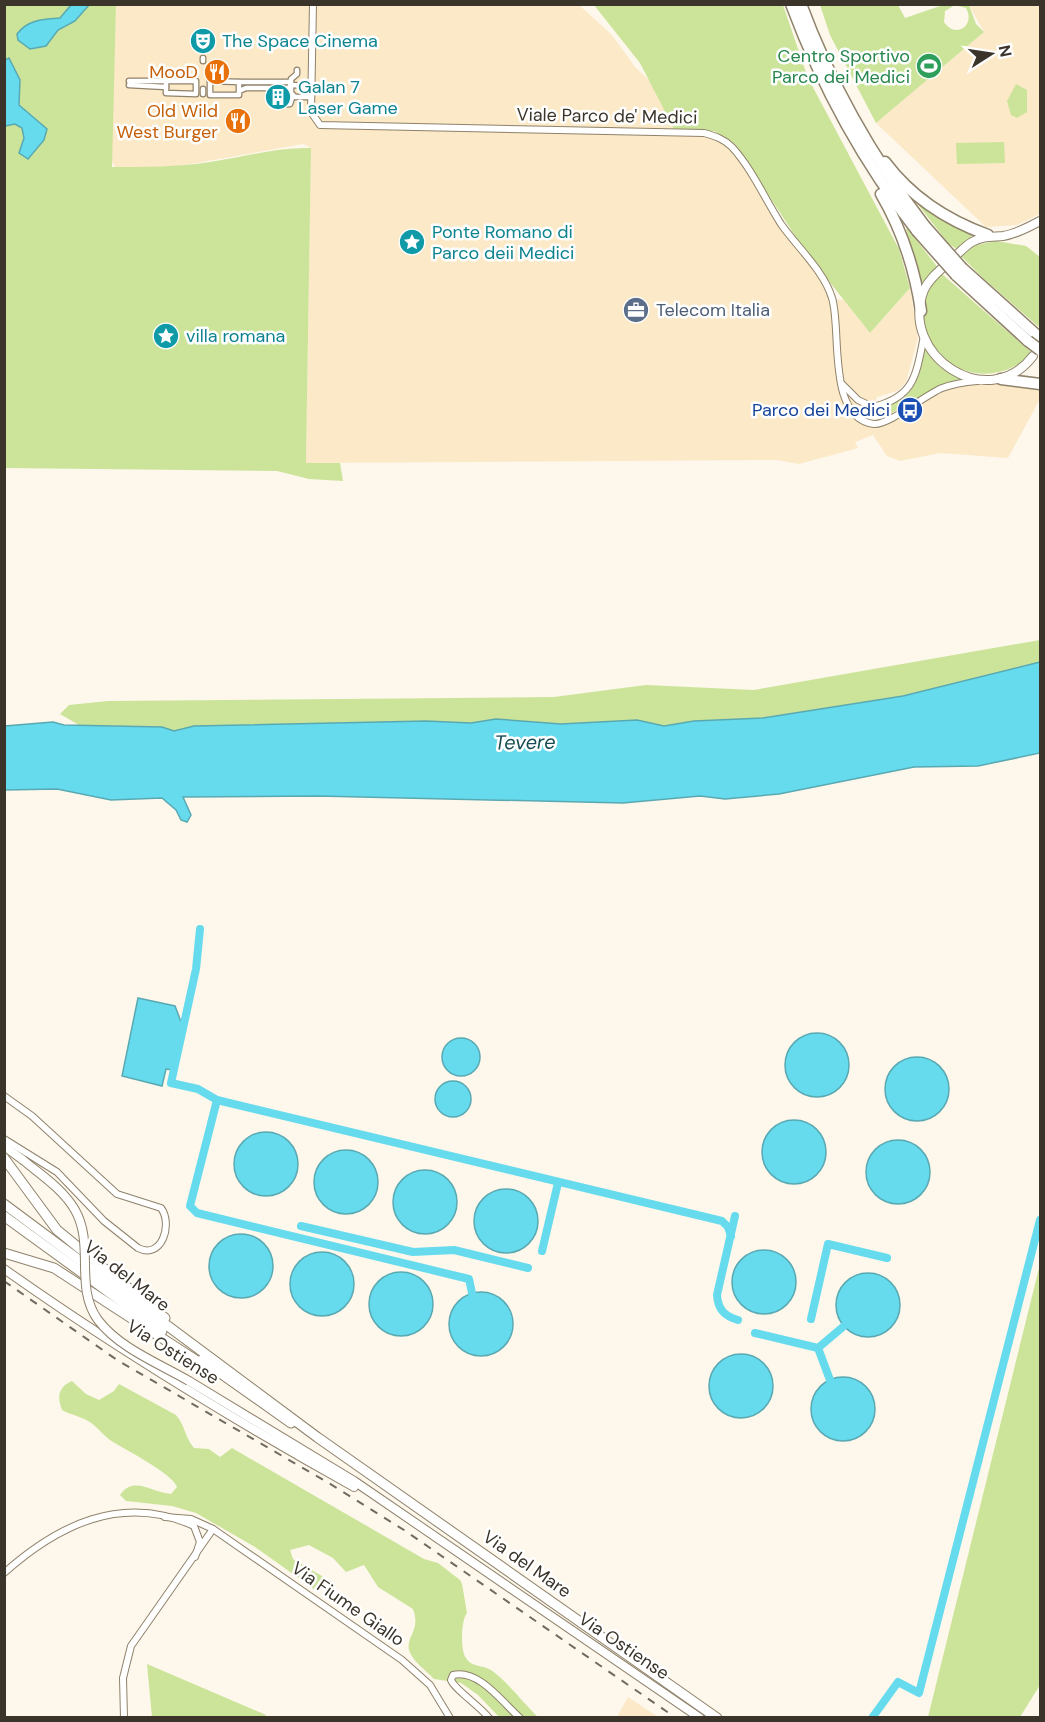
<svg xmlns="http://www.w3.org/2000/svg" width="1045" height="1722" font-family="'DM Sans',sans-serif">
	<style>
		.built { fill: #fce9c8 }
		.green { fill: #cce499 }
		.water { fill: #66dbed; stroke: #59a9b2; stroke-width: 1.5 }
		.lines { fill: none; stroke-linecap: round; stroke-linejoin: round }
		.canal { stroke: #66dbed; stroke-width: 8 }
		.pedestrian-casing { stroke: #8f826a; stroke-width: 7 }
		.minor-casing { stroke: #8f826a; stroke-width: 8 }
		.tertiary-casing { stroke: #8f826a; stroke-width: 10 }
		.secondary-casing { stroke: #8f826a; stroke-width: 10 }
		.primary-casing { stroke: #8f826a; stroke-width: 11 }
		.motorway-casing { stroke: #8f826a; stroke-width: 13 }
		.pedestrian { stroke: #fff; stroke-width: 4.5 }
		.minor { stroke: #fff; stroke-width: 6 }
		.tertiary { stroke: #fff; stroke-width: 8 }
		.secondary { stroke: #fff; stroke-width: 8 }
		.primary { stroke: #fff; stroke-width: 9 }
		.motorway { stroke: #fff; stroke-width: 10 }
		.rail { stroke: #706a60; stroke-width: 2; stroke-dasharray: 8 8; stroke-linecap: butt }
		.secondary-bridge-casing { stroke: #8f826a; stroke-width: 10; stroke-linecap: butt }
		.motorway-bridge-casing { stroke: #8f826a; stroke-width: 13; stroke-linecap: butt }
		.secondary-bridge { stroke: #fff; stroke-width: 8 }
		.motorway-bridge { stroke: #fff; stroke-width: 10 }
		.labels { text-anchor: middle; stroke-width: 5; stroke-linejoin: round; paint-order: stroke }
		.culture-label { font-size: 18px; fill: #0d838f; stroke: #fff; text-anchor: start }
		.leisure-label { font-size: 18px; fill: #27864d; stroke: #fff; text-anchor: end }
		.food-label { font-size: 18px; fill: #c56008; stroke: #fff; text-anchor: end }
		.street-label { font-size: 18px; fill: #3a342a; stroke: #fff }
		.service-label { font-size: 18px; fill: #4e5e75; stroke: #fff; text-anchor: start }
		.transit-label { font-size: 18px; fill: #164399; stroke: #fff; text-anchor: end }
		.water-label { font-size: 20px; font-style: italic; fill: #184c53; stroke: #fff }
	</style>
	<rect width="100%" height="100%" fill="#fdf7ec"/>
	<g class="built">
		<path d="M116,5H579L612,35L635,67L704,133L730,146L781,223L826,285L832,299L844,300L870,333L910,288L918,338L906,382L897,391L877,397L873,407L861,416L868,422L883,423L942,388L987,380L1040,388V399L1008,458L940,453L900,461L887,456L873,435L855,442L858,448L799,464L777,460L306,463L311,148L303,144L174,167H115L111,160Z"/>
		<path d="M969,5H1040V214L1017,225L986,227L876,123L984,32Z"/>
		<path d="M628,1697L658,1717H617Z"/>
	</g>
	<g class="green">
		<path d="M5,5H116L112,167C145,167 177,167 210,162C244,157 276,147 311,148L306,463H340L343,481L309,479L277,471L5,468Z"/>
		<path d="M594,5H783L808,78L899,249L910,288L870,333L805,251L735,144L714,131L674,129L640,63Z"/>
		<path d="M820,5H898L905,18L943,5H955L945,11L944,22C955,39 976,26 966,8L955,5H969L976,24L984,32L876,123L830,35Z"/>
		<path d="M1016,84L1027,90V112L1017,118L1011,115L1007,101Z"/>
		<path d="M1004,142L1005,163L957,164L956,143Z"/>
		<path d="M913,198L945,220L973,235L958,250L948,243Z"/>
		<path d="M907,228L939,269L933,271L922,288L906,230Z"/>
		<path d="M996,241L1026,246L1040,257V328L983,278L961,256L976,245Z"/>
		<path d="M942,274L1032,353C985,402 904,357 928,292C931,285 938,279 942,274Z"/>
		<path d="M925,348L940,367L961,380L941,386L884,417L875,414C879,404 893,405 902,399C918,387 921,366 925,348Z"/>
		<path d="M1040,640V662L903,696L763,718L694,721L664,726L637,720L561,724L496,719L471,723L426,721L194,726L174,731L162,727L79,725L60,714L69,705L108,701L554,697L646,685L754,690Z"/>
		<path d="M1040,1264V1685L1020,1717H928Z"/>
		<path d="M72,1381L86,1394L99,1400L114,1391L119,1384L176,1415C185,1425 185,1438 194,1448L209,1449L220,1457L232,1448L424,1559L438,1563L460,1580L462,1584L467,1613C461,1620 460,1650 466,1658C471,1667 483,1665 491,1670C506,1680 524,1704 538,1717H499L478,1695L461,1683L434,1679C427,1671 412,1661 409,1650C406,1636 421,1631 413,1609L378,1587L364,1565L346,1572L333,1558L309,1545L290,1550L293,1559L327,1579L324,1588L314,1589L255,1547L196,1513L172,1506L126,1501L120,1495C134,1475 152,1493 171,1494L177,1487C171,1472 125,1450 110,1440C102,1434 97,1426 88,1421C80,1416 71,1415 62,1410C57,1397 58,1387 72,1381Z"/>
		<path d="M147,1664L266,1715L264,1718L152,1717Z"/>
	</g>
	<g class="water">
		<path d="M71,5H89L75,21L58,30L46,46L30,49L18,40L17,34C28,19 45,19 60,18Z"/>
		<path d="M9,58L20,80L19,105L47,129L44,140L28,159L19,153L24,138L22,128L15,124L5,126V60Z"/>
		<path d="M1040,662V753L978,766L914,767L779,794L725,799L700,796L623,803L318,796L183,797L191,815L187,822L181,820L176,810L162,798L111,800L57,789L5,790V726L53,722L64,725L162,727L174,731L194,726L426,721L471,723L496,719L561,724L637,720L664,726L694,721L763,718L903,696Z"/>
		<path d="M138,998L175,1006L183,1027L173,1070L166,1069L162,1086L122,1076Z"/>
		<circle cx="817" cy="1065" r="32"/>
		<circle cx="461" cy="1057" r="19"/>
		<circle cx="917" cy="1089" r="32"/>
		<circle cx="453" cy="1099" r="18"/>
		<circle cx="794" cy="1152" r="32"/>
		<circle cx="266" cy="1164" r="32"/>
		<circle cx="898" cy="1172" r="32"/>
		<circle cx="346" cy="1182" r="32"/>
		<circle cx="425" cy="1202" r="32"/>
		<circle cx="506" cy="1221" r="32"/>
		<circle cx="241" cy="1266" r="32"/>
		<circle cx="764" cy="1282" r="32"/>
		<circle cx="322" cy="1284" r="32"/>
		<circle cx="401" cy="1304" r="32"/>
		<circle cx="868" cy="1305" r="32"/>
		<circle cx="481" cy="1324" r="32"/>
		<circle cx="741" cy="1386" r="32"/>
		<circle cx="843" cy="1409" r="32"/>
	</g>
	<g class="lines">
		<g class="canal">
			<path d="M200,929L196,969L171,1083L198,1089L217,1100L190,1206L197,1213L469,1279L472,1293"/>
			<path d="M217,1100L722,1221L728,1227L731,1236"/>
			<path d="M735,1216L717,1295C718,1309 724,1316 738,1320"/>
			<path d="M301,1226L413,1252L454,1250L528,1268"/>
			<path d="M542,1251L558,1183"/>
			<path d="M811,1319L828,1244L887,1258"/>
			<path d="M755,1333L818,1348L844,1326"/>
			<path d="M818,1348L830,1380"/>
			<path d="M872,1718L898,1682L919,1693L1040,1220"/>
		</g>
		<g class="pedestrian-casing">
			<g id="pedestrian">
				<path d="M203,58V61"/>
				<path d="M297,70V74L291,79V93L295,97H311"/>
				<path d="M129,81H166"/>
				<path d="M166,81H196V94L166,93Z"/>
				<path d="M239,82H291"/>
				<path d="M129,85L166,87"/>
				<path d="M290,85L311,86"/>
				<path d="M239,91V82L210,81V95H239V91L246,88H290"/>
				<path d="M203,94V89"/>
				<path d="M275,105L290,104L293,95"/>
			</g>
		</g>
		<g class="minor-casing">
			<g id="minor">
				<path d="M313,4L311,112L320,125L704,133C715,136 724,139 732,147C752,169 765,199 781,224C797,247 824,271 832,298C842,329 826,418 874,424C889,425 925,395 942,388C953,384 965,382 977,381"/>
				<path d="M843,385L858,400L873,407C915,397 916,375 924,336"/>
				<path d="M4,1096L32,1116L117,1194L161,1208C173,1224 162,1260 138,1248L104,1221L57,1172L4,1139"/>
				<path d="M165,1517L191,1519L213,1529L402,1660L430,1685L450,1718"/>
				<path d="M4,1573C58,1525 122,1493 194,1526L200,1542L195,1557"/>
				<path d="M124,1718L123,1678L131,1646L213,1529"/>
				<path d="M489,1718C480,1706 454,1689 451,1680L453,1675C479,1669 502,1702 520,1718"/>
			</g>
		</g>
		<g class="tertiary-casing">
			<path id="tertiary" d="M1033,356C988,415 898,355 924,290C929,278 942,269 951,260C958,254 965,246 972,242C983,236 991,237 1003,236C1016,234 1029,227 1040,221"/>
		</g>
		<g class="secondary-casing">
			<g id="secondary">
				<path d="M4,1146L23,1160"/>
				<path d="M4,1269C117,1349 234,1420 354,1487"/>
				<path d="M189,1381L354,1481L700,1718"/>
			</g>
		</g>
		<g class="primary-casing">
			<g id="primary">
				<path d="M4,1158L57,1230L165,1318"/>
				<path d="M4,1204L317,1437L717,1718"/>
				<path d="M4,1216L162,1331"/>
				<path d="M4,1253L54,1268L205,1366"/>
				<path d="M202,1360L291,1423"/>
			</g>
		</g>
		<g class="motorway-casing">
			<g id="motorway">
				<path d="M791,4C822,87 862,161 917,231"/>
				<path d="M801,4C831,85 872,157 924,225"/>
				<path d="M885,162C912,198 946,220 988,235"/>
				<path d="M881,194C902,230 915,270 921,311"/>
				<path d="M962,268L1040,338"/>
				<path d="M956,275L1028,341"/>
				<path d="M1001,379L1040,384"/>
			</g>
		</g>
		<use href="#pedestrian" class="pedestrian"/>
		<use href="#minor" class="minor"/>
		<use href="#tertiary" class="tertiary"/>
		<use href="#secondary" class="secondary"/>
		<use href="#primary" class="primary"/>
		<use href="#motorway" class="motorway"/>
		<path class="rail" d="M4,1281L117,1360L327,1482L404,1530L676,1718"/>
		<g class="secondary-bridge-casing">
			<path id="secondary-bridge" d="M23,1160C41,1175 63,1189 75,1210C95,1245 74,1287 98,1320C119,1348 160,1364 189,1381"/>
		</g>
		<g class="motorway-bridge-casing">
			<g id="motorway-bridge">
				<path d="M924,225L962,268"/>
				<path d="M917,231L956,275"/>
				<path d="M1028,341L1040,350"/>
			</g>
		</g>
		<use href="#secondary-bridge" class="secondary-bridge"/>
		<use href="#motorway-bridge" class="motorway-bridge"/>
	</g>
	<defs>
		<g id="theatre-disc" transform="scale(1.35)"><circle r="9.5" fill="#0f9aa8" stroke="#fff"/><path d="M-5-5.5Q0-4 5-5.5V0Q5 5 0 6Q-5 5-5 0ZM-3.3-2.5H-1v1.5H-3.3ZM1-2.5H3.3v1.5H1ZM-2.8 1Q0 5.5 2.8 1Z" fill="#fff"/></g>
		<g id="stadium-disc" transform="scale(1.35)"><circle r="9.5" fill="#2e9e5b" stroke="#fff"/><path d="M0-5a6.5 5 0 1 0 0 10a6.5 5 0 1 0 0-10ZM-3.5-1.8h7v3.6h-7Z" fill="#fff"/></g>
		<g id="restaurant-disc" transform="scale(1.35)"><circle r="9.5" fill="#e8710a" stroke="#fff"/><path d="M-5-6h1v4h1v-4h1v4h1v-4h1v5L-1.5 .5V6h-2V.5L-5-1ZM5-6V6H3V1.5H1.5Q1.5-4 5-6Z" fill="#fff"/></g>
		<g id="building-disc" transform="scale(1.35)"><circle r="9.5" fill="#0f9aa8" stroke="#fff"/><path d="M-4-6H4V6H1V3H-1V6H-4ZM-2.5-4.3h1.7v1.8h-1.7ZM.8-4.3h1.7v1.8H.8ZM-2.5-1h1.7V.8h-1.7ZM.8-1h1.7V.8H.8Z" fill="#fff"/></g>
		<g id="sight-disc" transform="scale(1.35)"><circle r="9.5" fill="#0f9aa8" stroke="#fff"/><path d="M0-6L1.8-2.2L6-1.7L2.9 1.2L3.7 5.4L0 3.3L-3.7 5.4L-2.9 1.2L-6-1.7L-1.8-2.2Z" fill="#fff"/></g>
		<g id="office-disc" transform="scale(1.35)"><circle r="9.5" fill="#5c6f8a" stroke="#fff"/><path d="M-6-3h4V-5.5h4V-3h4V5H-6ZM-1-4.5V-3h2v-1.5ZM-6 0V1H6V0Z" fill="#fff"/></g>
		<g id="bus-disc" transform="scale(1.35)"><circle r="9.5" fill="#1a4fb4" stroke="#fff"/><path d="M-5-6H5V4H4V6H2V4H-2V6H-4V4H-5ZM-3.5-4V0h7V-4ZM-3.5 1.2v1.5H-2V1.2ZM2 1.2v1.5H3.5V1.2Z" fill="#fff"/></g>
	</defs>
	<g fill-rule="evenodd">
		<use href="#theatre-disc" x="203" y="41"/>
		<use href="#stadium-disc" x="929" y="66"/>
		<use href="#restaurant-disc" x="217" y="72"/>
		<use href="#building-disc" x="278" y="97"/>
		<use href="#restaurant-disc" x="238" y="121"/>
		<use href="#sight-disc" x="412" y="242"/>
		<use href="#office-disc" x="636" y="310"/>
		<use href="#sight-disc" x="166" y="336"/>
		<use href="#bus-disc" x="910" y="410"/>
	</g>
	<g class="labels">
		<g class="culture-label">
			<text x="222" y="47">The Space Cinema</text>
			<text x="298" y="93">Galan 7<tspan x="298" dy="21">Laser Game</tspan></text>
			<text x="432" y="238">Ponte Romano di<tspan x="432" dy="21">Parco deii Medici</tspan></text>
			<text x="186" y="342">villa romana</text>
		</g>
		<g class="leisure-label">
			<text x="910" y="62">Centro Sportivo<tspan x="910" dy="21">Parco dei Medici</tspan></text>
		</g>
		<g class="food-label">
			<text x="198" y="78">MooD</text>
			<text x="218" y="117">Old Wild<tspan x="218" dy="21">West Burger</tspan></text>
		</g>
		<g class="street-label">
			<text transform="translate(607 116) rotate(1)" y="6">Viale Parco de' Medici</text>
			<text transform="translate(127 1276) rotate(38)" y="6">Via del Mare</text>
			<text transform="translate(173 1352) rotate(32)" y="6">Via Ostiense</text>
			<text transform="translate(527 1564) rotate(35)" y="6">Via del Mare</text>
			<text transform="translate(348 1604) rotate(35)" y="6">Via Fiume Giallo</text>
			<text transform="translate(624 1646) rotate(34)" y="6">Via Ostiense</text>
		</g>
		<g class="service-label">
			<text x="656" y="316">Telecom Italia</text>
		</g>
		<g class="transit-label">
			<text x="890" y="416">Parco dei Medici</text>
		</g>
		<g class="water-label">
			<text transform="translate(525 742) rotate(-1)" y="7">Tevere</text>
		</g>
	</g>
	<rect width="1045" height="1722" fill="none" stroke="#3a342a" stroke-width="12"/>
	<g transform="translate(991 54) rotate(78)" stroke="#ffffff" stroke-width="4.5" paint-order="stroke">
	<path d="M0-4.5L10 22L0 15L-10 22Z" fill="#3a342a"/>
	<text y="-9" font-size="16" font-weight="bold" text-anchor="middle" fill="#3a342a">N</text>
	</g>
</svg>
